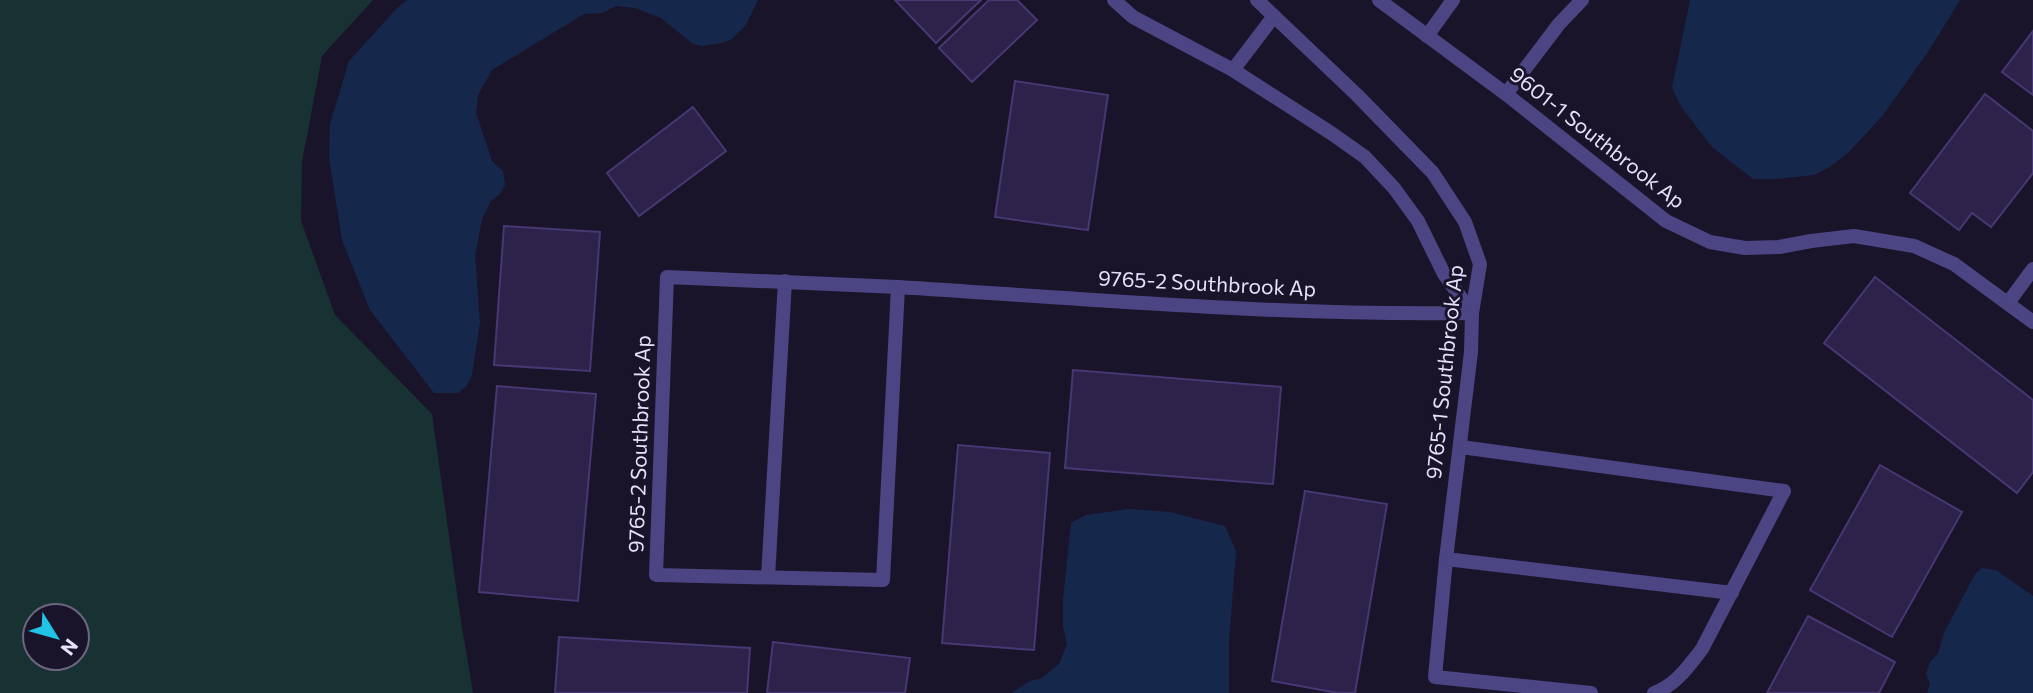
<svg xmlns="http://www.w3.org/2000/svg" width="2033" height="693" font-family="Commissioner,sans-serif">
	<style>
		.green { fill: #183233; fill-rule: evenodd }
		.water { fill: #16274c }
		.building { fill: #2d2249; stroke: #473772; stroke-width: 2 }
		.lines { fill: none; stroke-linecap: round; stroke-linejoin: round }
		.service { stroke: #4c4583; stroke-width: 14 }
		.minor { stroke: #4c4583; stroke-width: 14 }
		.labels { text-anchor: middle; stroke-width: 6; stroke-linejoin: round; paint-order: stroke }
		.street-label { font-size: 21px; fill: #e6e0fc; stroke: #1a142a }
	</style>
	<rect width="100%" height="100%" fill="#1a142a"/>
	<path class="green" d="M0,0H373L322,56L302,162L301,221L335,315L432,414L461,622L473,693H0ZM35,616H77V658H35Z"/>
	<g class="water">
		<path d="M407,0H758L746,25L732,39L722,43L702,46L693,44L661,18L635,8L616,6L602,13L584,14L492,70L478,95L476,113L492,161L503,171L505,185L500,194L491,201L482,219L475,256L480,322L472,375L466,387L458,393H434L370,310L342,240L329,157L330,124L349,61L398,7Z"/>
		<path d="M1690,0H1960L1930,49L1883,115L1850,151L1830,167L1814,175L1775,179H1753L1712,147L1682,108L1672,88Z"/>
		<path d="M1129,509L1170,512L1225,526L1236,551L1229,642V693H1011L1030,681L1042,678L1059,664L1067,644L1063,626V599L1071,523L1086,515Z"/>
		<path d="M1982,568L1996,570L2033,596V693H1927L1930,684L1926,674L1930,662L1938,654L1944,633L1975,574Z"/>
	</g>
	<g class="building">
		<path d="M895,0H981L936,43Z"/>
		<path d="M989,0H1017L1037,20L972,82L939,48Z"/>
		<path d="M2033,31V95L2002,72Z"/>
		<path d="M1015,81L1108,95L1088,230L995,217Z"/>
		<path d="M1985,94L2033,131V173L1991,227L1972,213L1959,230L1910,193Z"/>
		<path d="M693,107L726,151L639,216L607,173Z"/>
		<path d="M504,226L600,232L590,371L494,365Z"/>
		<path d="M1875,277L2033,400V472L2017,493L1824,343Z"/>
		<path d="M1073,370L1281,387L1273,484L1065,468Z"/>
		<path d="M497,386L596,394L578,601L479,592Z"/>
		<path d="M958,445L1050,453L1034,650L942,643Z"/>
		<path d="M1880,465L1962,512L1892,637L1810,590Z"/>
		<path d="M1305,491L1387,504L1355,693H1338L1272,681Z"/>
		<path d="M1808,616L1895,662L1879,693H1767Z"/>
		<path d="M559,637L750,648L747,693H555Z"/>
		<path d="M773,642L910,658L905,693H767Z"/>
	</g>
	<g class="lines">
		<g class="service">
			<path d="M1427,36L1453,0"/>
			<path d="M1506,94L1559,24L1582,0"/>
			<path d="M768,577L785,281"/>
		</g>
		<g class="minor">
			<path d="M1114,0L1133,17L1233,70L1331,133L1365,157L1394,188L1418,221L1444,274L1472,313"/>
			<path d="M1257,0L1357,95L1433,173L1465,222L1480,264L1472,313L1471,352L1446,559L1435,677L1591,693"/>
			<path d="M1379,0L1506,94L1666,221L1710,242L1745,248L1779,247L1811,241L1854,236L1914,246L1954,264L2033,322"/>
			<path d="M1233,70L1274,16"/>
			<path d="M667,277L898,287L883,580L656,575Z"/>
			<path d="M898,287C1089,299 1280,316 1472,313"/>
			<path d="M2008,303L2033,269"/>
			<path d="M1461,447L1784,491L1702,649C1688,667 1676,685 1654,693"/>
			<path d="M1446,559L1732,593"/>
		</g>
	</g>
	<g class="labels">
		<g class="street-label">
			<text transform="translate(1597 138) rotate(38)" y="7">9601-1 Southbrook Ap</text>
			<text transform="translate(1207 284) rotate(3)" y="7">9765-2 Southbrook Ap</text>
			<text transform="translate(1445 372) rotate(-84)" y="7">9765-1 Southbrook Ap</text>
			<text transform="translate(640 444) rotate(-88)" y="7">9765-2 Southbrook Ap</text>
		</g>
	</g>
	<g transform="translate(56 637) rotate(127)"><circle r="33" fill="#1a142a" stroke="#6c667e" stroke-width="2"/>
	<path d="M0-5L12 26L0 18L-12 26Z" fill="#22c4e6"/>
	<text y="-10" font-size="19" font-weight="bold" text-anchor="middle" fill="#e6e0fc">N</text>
	</g>
</svg>
